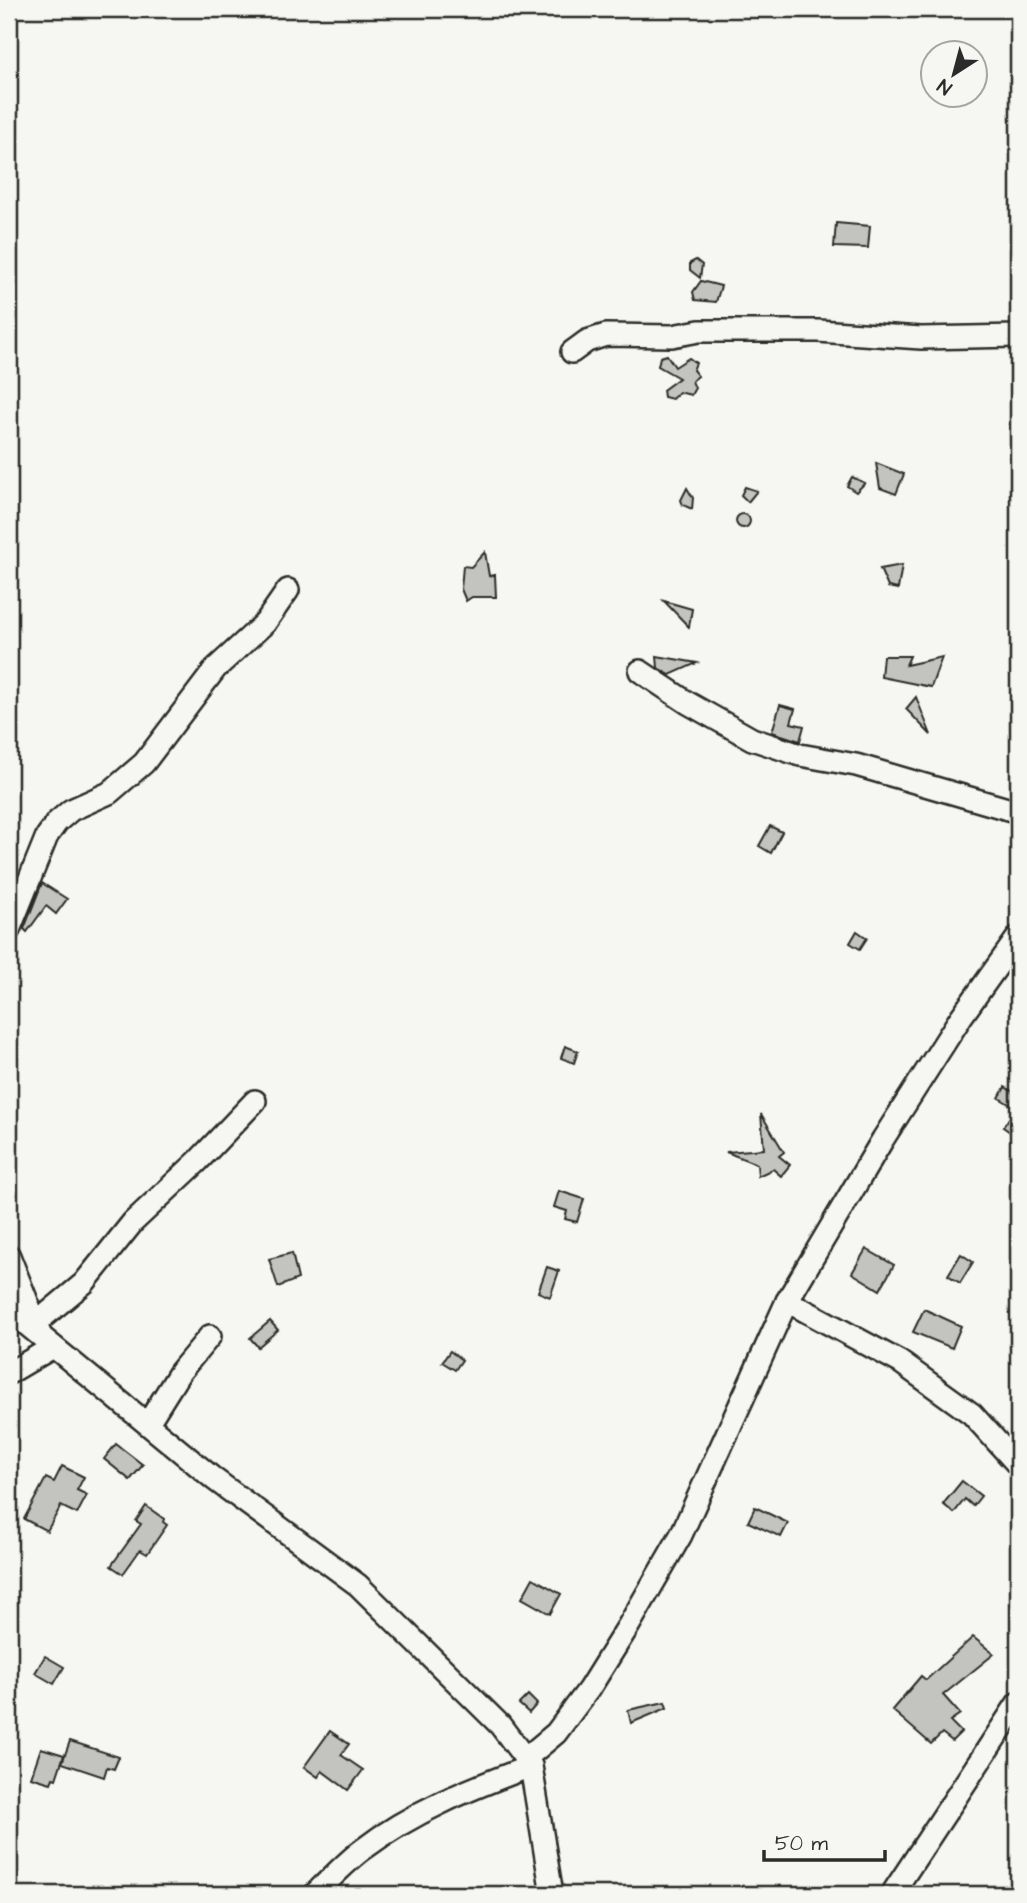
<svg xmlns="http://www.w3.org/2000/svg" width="1027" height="1903" font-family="'Architects Daughter',sans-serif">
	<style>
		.building { fill: #c3c3c0; stroke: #2b2b2b; stroke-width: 2 }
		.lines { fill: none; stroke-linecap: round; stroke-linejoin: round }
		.minor-casing { stroke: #2b2b2b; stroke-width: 26 }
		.minor { stroke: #f6f6f2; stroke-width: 21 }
	</style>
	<rect width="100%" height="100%" fill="#f6f6f2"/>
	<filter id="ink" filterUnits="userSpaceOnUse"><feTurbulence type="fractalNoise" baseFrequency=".0143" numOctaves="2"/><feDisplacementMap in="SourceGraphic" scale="14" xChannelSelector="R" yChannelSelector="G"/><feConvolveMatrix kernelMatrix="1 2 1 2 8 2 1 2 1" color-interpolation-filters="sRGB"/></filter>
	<g filter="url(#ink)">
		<g class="building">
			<path d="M836,223L870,226L868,248L834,247Z"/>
			<path d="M696,260L702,265L700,278L690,270V263Z"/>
			<path d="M701,281L721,286L716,302L695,300L693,292Z"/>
			<path d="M667,355L675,367L689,358L696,363L693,370L698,376L692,381L695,388L691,395L679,392L672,399L664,397L663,390L679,378L658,366L660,357Z"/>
			<path d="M876,463L904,474L896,494L880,488Z"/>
			<path d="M852,477L865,483L856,492L847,486Z"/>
			<path d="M745,487L757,491L748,502L741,495Z"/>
			<path d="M687,488L693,498L692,509L683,505L681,500Z"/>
			<circle cx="743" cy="521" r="7"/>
			<path d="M485,552L489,576L495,575L496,597H472L466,601L461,589L463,566L471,567Z"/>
			<path d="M902,565L898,589L888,587L880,569Z"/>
			<path d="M664,601L692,609L689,627Z"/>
			<path d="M657,656L697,663L670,675L658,668Z"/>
			<path d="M883,656H910L906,665L942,657L931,687L881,677Z"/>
			<path d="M916,697L931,735L906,709Z"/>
			<path d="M780,705L795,709L791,723L804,726L800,741L772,732Z"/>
			<path d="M770,826L782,832L771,853L759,846Z"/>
			<path d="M42,883L67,899L56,914L46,906L27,932L24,929Z"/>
			<path d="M857,931L867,938L860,949L850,943Z"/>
			<path d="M565,1046L578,1051L574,1063L561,1058Z"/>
			<path d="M1005,1087L1018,1095V1126L1013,1134L1003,1127L1016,1108L999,1098Z"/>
			<path d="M761,1114L784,1152L779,1156L790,1165L781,1176L773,1169L758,1176L757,1164L726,1152L764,1149Z"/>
			<path d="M559,1191L584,1199L577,1222L565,1219L567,1211L554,1207Z"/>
			<path d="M866,1249L894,1265L880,1290L852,1273Z"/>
			<path d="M292,1253L298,1279L278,1287L269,1259Z"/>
			<path d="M961,1254L973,1262L960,1283L948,1275Z"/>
			<path d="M547,1267L559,1271L550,1297L538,1292Z"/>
			<path d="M924,1309L961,1326L952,1348L913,1332Z"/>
			<path d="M270,1321L278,1330L258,1347L250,1338Z"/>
			<path d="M450,1351L462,1360L455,1370L442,1362Z"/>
			<path d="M116,1444L143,1465L130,1480L104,1459Z"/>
			<path d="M62,1466L84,1477L77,1490L87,1495L77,1514L61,1506L47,1531L24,1519L46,1478L54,1482Z"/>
			<path d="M962,1481L981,1496L973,1506L965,1499L954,1513L943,1504Z"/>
			<path d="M146,1506L164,1519L163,1522L167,1525L147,1554L140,1550L123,1574L111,1566L141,1524L136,1521Z"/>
			<path d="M755,1507L788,1523L781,1537L748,1522Z"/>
			<path d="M533,1578L561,1594L550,1614L522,1598Z"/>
			<path d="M973,1637L994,1654L943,1695L960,1714L950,1721L961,1732L952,1741L942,1733L931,1744L892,1710L921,1676L926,1680Z"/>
			<path d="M45,1656L64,1667L54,1684L35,1673Z"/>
			<path d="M528,1695L537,1704L529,1713L519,1704Z"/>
			<path d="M665,1702L667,1708L631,1723L628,1710Z"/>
			<path d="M330,1731L349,1744L341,1755L363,1770L348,1790L322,1771L318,1777L304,1767Z"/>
			<path d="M70,1741L119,1757L114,1769L107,1767L104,1777L62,1763Z"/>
			<path d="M41,1748L64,1755L56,1779L53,1778L51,1783L31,1777Z"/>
		</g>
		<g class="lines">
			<g class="minor-casing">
				<g id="minor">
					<path d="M572,352L587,341L606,335L672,336L699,331H818L921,338L1018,336"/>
					<path d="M640,671L688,703L752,739L800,755L856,765L1018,812"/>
					<path d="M9,930L47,836L57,822L71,810L109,793L144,763L216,668L265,623L288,590"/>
					<path d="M9,1256L40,1334"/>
					<path d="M787,1301L900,1362L972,1414L1018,1465"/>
					<path d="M9,1310L214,1479L358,1585L500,1725L531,1766L552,1894"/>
					<path d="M36,1323L84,1283L133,1222L198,1161L255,1101"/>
					<path d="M9,1373L53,1347"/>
					<path d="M148,1423L180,1372L210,1336"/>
					<path d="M525,1759L556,1733L589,1689L629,1625L681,1535L787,1301L883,1139L961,1017L1018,937"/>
					<path d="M315,1894C330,1879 345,1863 362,1850C413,1811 472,1788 531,1766"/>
					<path d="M892,1894L1018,1703"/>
				</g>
			</g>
			<use href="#minor" class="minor"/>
		</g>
	</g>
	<rect width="1027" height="1903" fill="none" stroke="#f6f6f2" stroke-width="35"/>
	<rect x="18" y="18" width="992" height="1868" fill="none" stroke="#2b2b2b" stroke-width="2.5" filter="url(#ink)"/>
	<g transform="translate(954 74) rotate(216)"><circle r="33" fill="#f6f6f2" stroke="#a5a5a2" stroke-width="2"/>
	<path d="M0-5L12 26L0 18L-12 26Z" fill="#2b2b2b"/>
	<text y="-10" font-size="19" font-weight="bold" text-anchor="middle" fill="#2b2b2b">N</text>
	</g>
	<path d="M764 1850v10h121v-10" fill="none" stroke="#2b2b2b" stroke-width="3.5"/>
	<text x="775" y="1850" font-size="21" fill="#2b2b2b" stroke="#f6f6f2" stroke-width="5" paint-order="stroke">50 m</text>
</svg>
